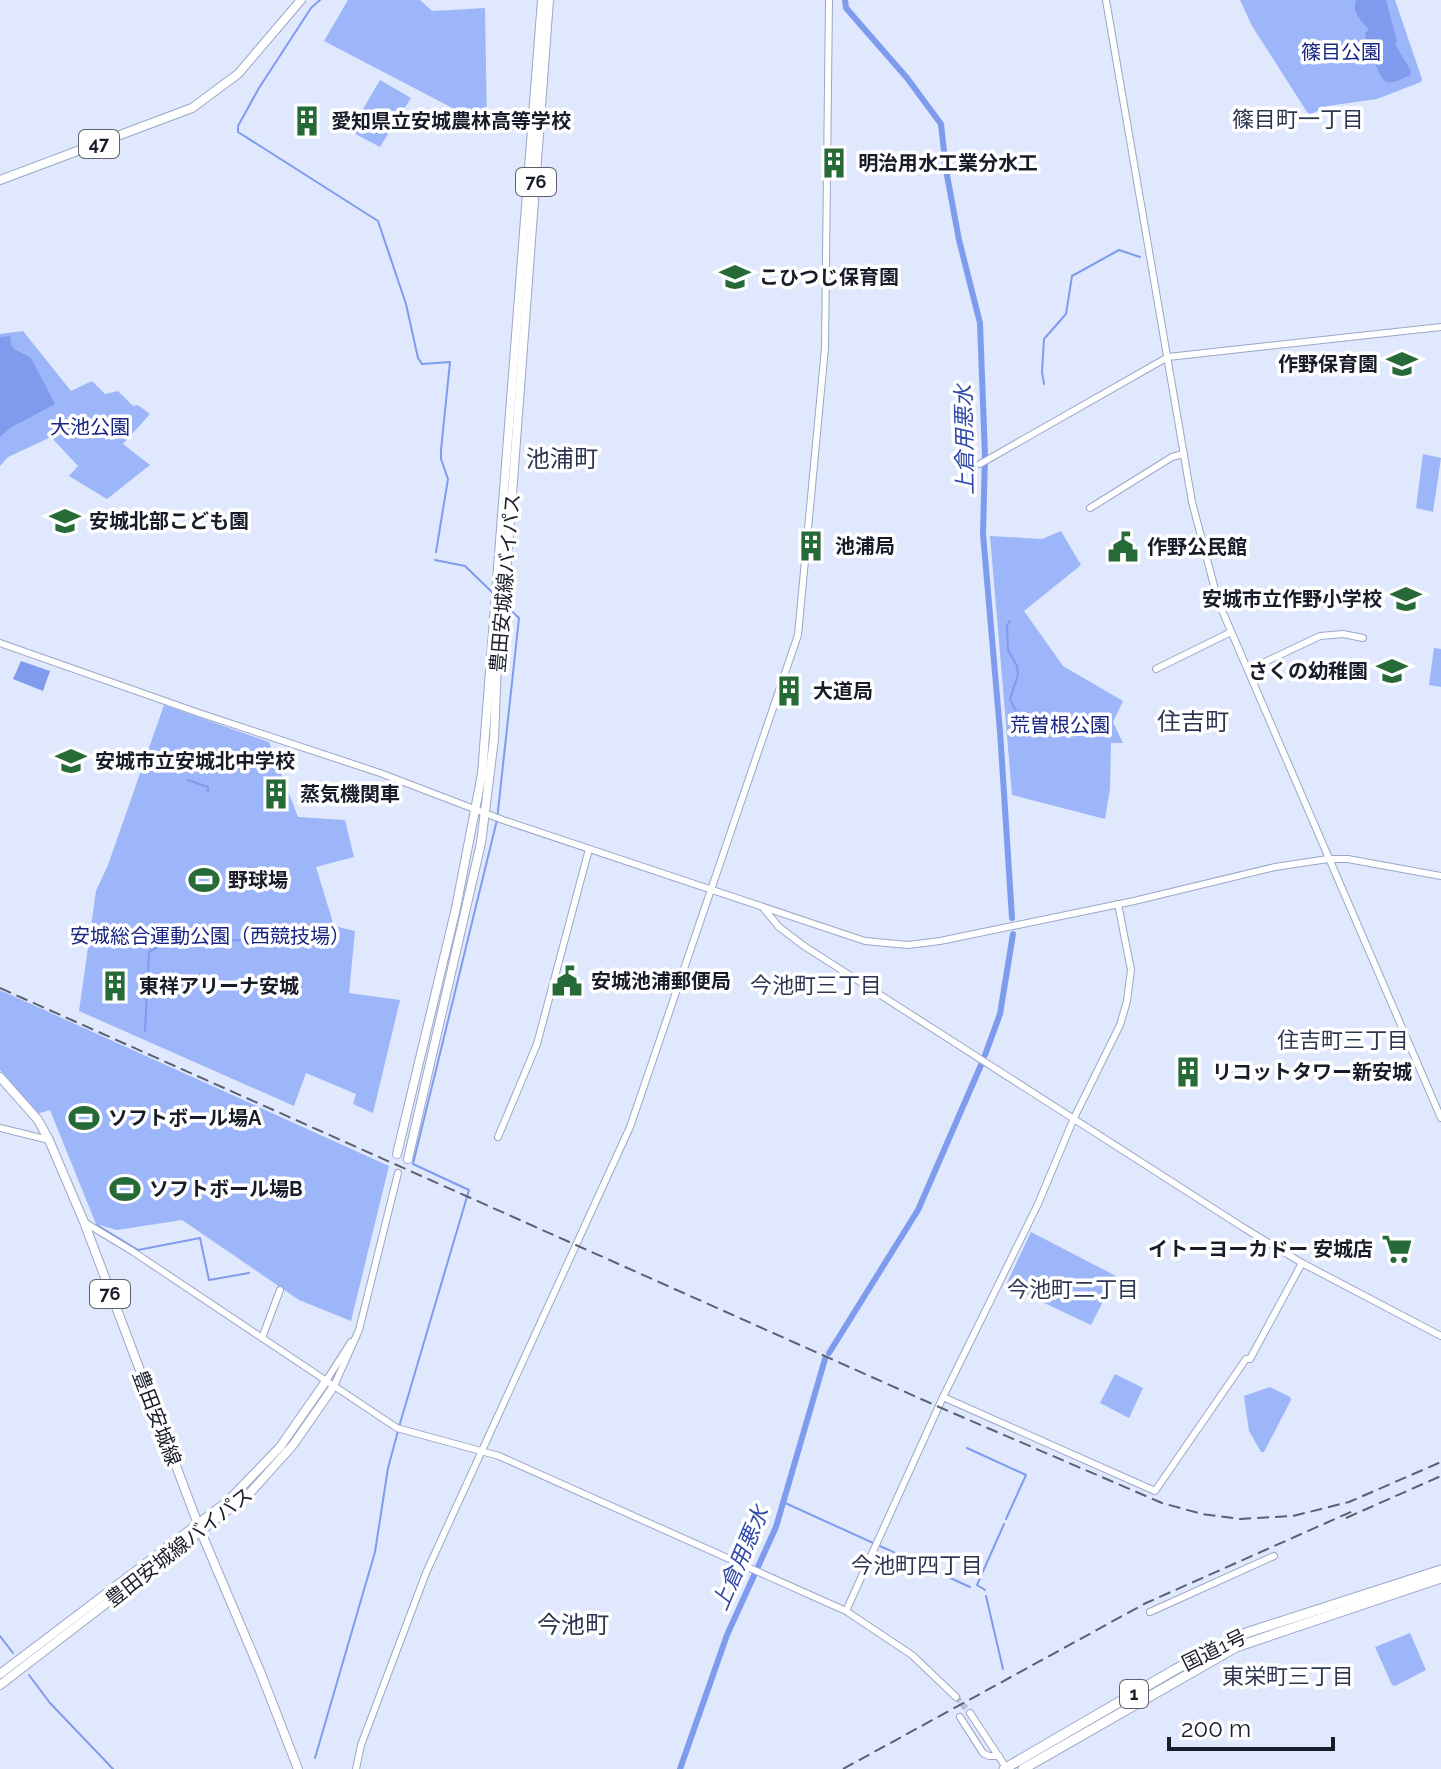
<svg xmlns="http://www.w3.org/2000/svg" width="1441" height="1769" font-family="Raleway,'Noto Sans JP',sans-serif">
	<style>
		.green { fill: #9db5f9 }
		.water { fill: #7f9bee }
		.lines { fill: none; stroke-linecap: round; stroke-linejoin: round }
		.stream { stroke: #7f9bee; stroke-width: 2 }
		.canal { stroke: #7f9bee; stroke-width: 6 }
		.tertiary-tunnel { stroke: #b8bfd3; stroke-width: 6; stroke-dasharray: 6 3; stroke-linecap: butt }
		.tertiary-casing { stroke: #9aa7c7; stroke-width: 8 }
		.primary-casing { stroke: #9aa7c7; stroke-width: 10 }
		.trunk-casing { stroke: #9aa7c7; stroke-width: 11 }
		.tertiary { stroke: #fff; stroke-width: 6 }
		.primary { stroke: #fff; stroke-width: 8 }
		.trunk { stroke: #fff; stroke-width: 9 }
		.rail { stroke: #5b6070; stroke-width: 2; stroke-dasharray: 12 6; stroke-linecap: butt }
		.labels { text-anchor: middle; stroke-width: 7; stroke-linejoin: round; paint-order: stroke }
		.shield { fill: #fff; stroke: #5e616a; stroke-width: 2 }
		.shield-label { font-size: 18px; font-weight: bold; fill: #191d2a }
		.park-label { font-size: 20px; fill: #182583; stroke: #fff }
		.poi-label { font-size: 20px; font-weight: bold; fill: #191d2a; stroke: #fff; text-anchor: start }
		.street-label { font-size: 20px; fill: #191d2a; stroke: #fff }
		.neighbourhood-label { font-size: 22px; fill: #2d3751; stroke: #fff }
		.water-label { font-size: 22px; font-style: italic; fill: #324aa9; stroke: #fff }
		.quarter-label { font-size: 24px; fill: #2d3751; stroke: #fff }
	</style>
	<rect width="100%" height="100%" fill="#e0e8fd"/>
	<g class="green">
		<path d="M348,0H420L432,11L485,8L487,126L324,41Z"/>
		<path d="M1240,0H1395L1422,79L1421,82L1377,99L1328,106L1309,115L1252,26Z"/>
		<path d="M380,80L411,98L380,147L350,131Z"/>
		<path d="M23,331L71,391L92,381L105,394L118,391L133,406L138,405L150,414L123,444L150,465L107,499L69,476L78,466L51,437L8,457L0,466V334Z"/>
		<path d="M1423,454L1441,458L1433,512L1416,508Z"/>
		<path d="M1061,531L1081,565L1024,611L1063,666L1123,701L1113,722L1123,743H1111L1110,789L1105,819L1012,795L990,536L1042,539Z"/>
		<path d="M1434,648L1441,649V687L1429,685Z"/>
		<path d="M164,705L269,742L298,817L345,820L354,857L316,867L334,926L355,931L349,993L400,1000L373,1113L353,1104L356,1094L306,1073L294,1106L79,1011L96,891L108,865Z"/>
		<path d="M0,990L389,1166L351,1321L299,1300L182,1220L117,1230L96,1224L50,1110L37,1114L0,1070Z"/>
		<path d="M1031,1232L1116,1276L1091,1325L1006,1285Z"/>
		<path d="M1115,1374L1143,1388L1129,1418L1100,1403Z"/>
		<path d="M1270,1387L1290,1397L1291,1400L1264,1452H1261L1249,1431L1244,1396Z"/>
		<path d="M1410,1633L1426,1670L1395,1686L1392,1685L1375,1647Z"/>
	</g>
	<g class="water">
		<path d="M1356,0H1386L1397,41L1395,44L1411,71L1410,75C1381,90 1383,80 1373,58C1368,48 1366,44 1365,33L1369,30C1362,21 1351,12 1356,0Z"/>
		<path d="M10,336L11,345L14,349L31,358L55,404L10,428L0,437V337Z"/>
		<path d="M21,661L50,671L43,691L13,679Z"/>
	</g>
	<g class="lines">
		<g class="stream">
			<path d="M320,0L311,8L259,88L238,126V132L378,221L406,304L418,358L422,364L450,362L441,450V459L448,479L436,552"/>
			<path d="M1044,384L1042,372L1044,339L1066,314L1072,276L1119,250L1140,257"/>
			<path d="M435,560L465,566L493,593"/>
			<path d="M1010,621L1007,625L1008,650L1017,666L1018,675L1010,699L1019,717"/>
			<path d="M188,780L208,787V791"/>
			<path d="M145,1031L149,952L160,946L241,940"/>
			<path d="M97,1225L138,1250L200,1238L209,1280L249,1273"/>
			<path d="M967,1448L1026,1475L1006,1519"/>
			<path d="M783,1502L970,1587"/>
			<path d="M985,1590L977,1585L1004,1524"/>
			<path d="M986,1596L1003,1669"/>
			<path d="M0,1636L13,1653"/>
			<path d="M29,1675L50,1703L113,1769"/>
			<path d="M315,1758L375,1552L388,1468L401,1420L469,1190L413,1164L497,820L519,618L506,606"/>
		</g>
		<g class="canal">
			<path d="M845,0L846,8L907,78L941,124L946,170L959,240L980,323L985,456L983,534L1000,731L1012,918"/>
			<path d="M985,1055L1000,1014L1013,934"/>
			<path d="M829,1353L918,1210L981,1065"/>
			<path d="M680,1769L727,1635L776,1527L825,1359"/>
		</g>
		<path class="tertiary-tunnel" d="M956,1697L970,1713"/>
		<g class="tertiary-casing">
			<g id="tertiary">
				<path d="M1106,0L1192,502L1218,601L1441,1118"/>
				<path d="M980,464L1168,357L1441,327"/>
				<path d="M1090,508L1172,457L1184,454"/>
				<path d="M0,643L199,713L380,773L503,820L865,941L908,945L940,941L1134,901L1275,867L1328,859H1348L1441,876"/>
				<path d="M1156,669L1231,632"/>
				<path d="M1248,670L1320,636L1343,634L1363,638"/>
				<path d="M764,909L779,927L804,946L1244,1228L1302,1263L1441,1336"/>
				<path d="M0,1128L49,1140"/>
				<path d="M498,1137L537,1044L589,849"/>
				<path d="M84,1222L132,1251L397,1428L499,1456L846,1611L912,1655L956,1697"/>
				<path d="M262,1338L280,1290"/>
				<path d="M326,1381L351,1342"/>
				<path d="M334,1386L359,1330L398,1173"/>
				<path d="M943,1397L1155,1491L1246,1359H1250L1302,1263"/>
				<path d="M846,1611L943,1397L1038,1204L1074,1118L1120,1025L1127,1001L1131,970L1118,904"/>
				<path d="M1150,1612L1274,1556"/>
				<path d="M970,1713L1007,1769"/>
				<path d="M960,1717L983,1753L989,1756H999"/>
				<path d="M356,1769L361,1745L426,1573L630,1127L798,635L825,348L829,0"/>
			</g>
		</g>
		<g class="primary-casing">
			<g id="primary">
				<path d="M0,180L192,108L238,74L301,0"/>
				<path d="M0,1077L38,1120L49,1140L84,1222L201,1532L260,1671L298,1769"/>
				<path d="M397,1154L456,908L482,774L542,0"/>
				<path d="M408,1159L481,843L494,739L498,637L504,601L549,0"/>
				<path d="M0,1674L228,1501L280,1447L326,1381"/>
				<path d="M0,1685L250,1493L293,1445L334,1386"/>
			</g>
		</g>
		<g class="trunk-casing">
			<g id="trunk">
				<path d="M1004,1769L1176,1669L1246,1633L1441,1570"/>
				<path d="M1023,1769L1236,1647L1441,1578"/>
			</g>
		</g>
		<use href="#tertiary" class="tertiary"/>
		<use href="#primary" class="primary"/>
		<use href="#trunk" class="trunk"/>
		<g class="rail">
			<path d="M0,988L939,1407L1162,1503L1202,1514L1240,1519L1293,1516L1349,1502L1441,1462"/>
			<path d="M1346,1518L1441,1476"/>
			<path d="M843,1769L1146,1603L1353,1511"/>
		</g>
	</g>
	<defs>
		<g id="building-bare" transform="scale(2.4)"><path d="M-4-6H4V6H1V3H-1V6H-4ZM-2.5-4.3h1.7v1.8h-1.7ZM.8-4.3h1.7v1.8H.8ZM-2.5-1h1.7V.8h-1.7ZM.8-1h1.7V.8H.8Z" fill="#266b37" stroke="#fff" stroke-width="2.5" paint-order="stroke"/></g>
		<g id="school-bare" transform="scale(2.4)"><path d="M0-5L7-2L0 1L-7-2ZM-4 1L0 2.5L4 1V4Q0 6-4 4Z" fill="#266b37" stroke="#fff" stroke-width="2.5" paint-order="stroke"/></g>
		<g id="civic-bare" transform="scale(2.4)"><path d="M-.6-6.5H3V-4.5H.6V-3L4-1V1h2V6H-6V1h2V-1L-.6-3ZM-1.2 2.5V6h2.4V2.5Z" fill="#266b37" stroke="#fff" stroke-width="2.5" paint-order="stroke"/></g>
		<g id="stadium-bare" transform="scale(2.4)"><path d="M0-5a6.5 5 0 1 0 0 10a6.5 5 0 1 0 0-10ZM-3.5-1.8h7v3.6h-7Z" fill="#266b37" stroke="#fff" stroke-width="2.5" paint-order="stroke"/></g>
		<g id="supermarket-bare" transform="scale(2.4)"><path d="M-6-5.5h2.5l.6 2H6L4.5 2H-2.5L-4.4-4H-6ZM-1.5 3.2a1.3 1.3 0 1 0 .1 0ZM3 3.2a1.3 1.3 0 1 0 .1 0Z" fill="#266b37" stroke="#fff" stroke-width="2.5" paint-order="stroke"/></g>
	</defs>
	<g fill-rule="evenodd">
		<use href="#building-bare" x="307" y="121"/>
		<use href="#building-bare" x="834" y="163"/>
		<use href="#school-bare" x="735" y="277"/>
		<use href="#school-bare" x="1402" y="364"/>
		<use href="#school-bare" x="65" y="521"/>
		<use href="#building-bare" x="811" y="546"/>
		<use href="#civic-bare" x="1123" y="547"/>
		<use href="#school-bare" x="1406" y="599"/>
		<use href="#school-bare" x="1392" y="671"/>
		<use href="#building-bare" x="789" y="691"/>
		<use href="#school-bare" x="71" y="761"/>
		<use href="#building-bare" x="276" y="794"/>
		<use href="#stadium-bare" x="204" y="880"/>
		<use href="#civic-bare" x="567" y="981"/>
		<use href="#building-bare" x="115" y="986"/>
		<use href="#building-bare" x="1188" y="1072"/>
		<use href="#stadium-bare" x="84" y="1118"/>
		<use href="#stadium-bare" x="125" y="1189"/>
		<use href="#supermarket-bare" x="1397" y="1249"/>
	</g>
	<g class="labels">
		<g class="shield">
			<rect x="79" y="130" width="40" height="28" rx="6"/>
			<rect x="516" y="168" width="40" height="28" rx="6"/>
			<rect x="90" y="1280" width="40" height="28" rx="6"/>
			<rect x="1120" y="1680" width="28" height="28" rx="6"/>
		</g>
		<g class="shield-label">
			<text x="99" y="150">47</text>
			<text x="536" y="188">76</text>
			<text x="110" y="1300">76</text>
			<text x="1134" y="1700">1</text>
		</g>
		<g class="park-label">
			<text x="1341" y="59">篠目公園</text>
			<text x="90" y="434">大池公園</text>
			<text x="1060" y="732">荒曽根公園</text>
			<text x="210" y="943">安城総合運動公園（西競技場）</text>
		</g>
		<g class="poi-label">
			<text x="331" y="128">愛知県立安城農林高等学校</text>
			<text x="858" y="170">明治用水工業分水工</text>
			<text x="759" y="284">こひつじ保育園</text>
			<text x="1378" y="371" text-anchor="end">作野保育園</text>
			<text x="89" y="528">安城北部こども園</text>
			<text x="835" y="553">池浦局</text>
			<text x="1147" y="554">作野公民館</text>
			<text x="1382" y="606" text-anchor="end">安城市立作野小学校</text>
			<text x="1368" y="678" text-anchor="end">さくの幼稚園</text>
			<text x="813" y="698">大道局</text>
			<text x="95" y="768">安城市立安城北中学校</text>
			<text x="300" y="801">蒸気機関車</text>
			<text x="228" y="887">野球場</text>
			<text x="591" y="988">安城池浦郵便局</text>
			<text x="139" y="993">東祥アリーナ安城</text>
			<text x="1212" y="1079">リコットタワー新安城</text>
			<text x="108" y="1125">ソフトボール場A</text>
			<text x="149" y="1196">ソフトボール場B</text>
			<text x="1373" y="1256" text-anchor="end">イトーヨーカドー 安城店</text>
		</g>
		<g class="street-label">
			<text transform="translate(505 583) rotate(-85)" y="7">豊田安城線バイパス</text>
			<text transform="translate(157 1418) rotate(69)" y="7">豊田安城線</text>
			<text transform="translate(179 1547) rotate(-38)" y="7">豊田安城線バイパス</text>
			<text transform="translate(1214 1650) rotate(-26)" y="7">国道1号</text>
		</g>
		<g class="neighbourhood-label">
			<text x="1298" y="127">篠目町一丁目</text>
			<text x="816" y="993">今池町三丁目</text>
			<text x="1343" y="1048">住吉町三丁目</text>
			<text x="1073" y="1297">今池町二丁目</text>
			<text x="917" y="1573">今池町四丁目</text>
			<text x="1288" y="1684">東栄町三丁目</text>
		</g>
		<g class="water-label">
			<text transform="translate(964 440) rotate(-91)" y="8">上倉用悪水</text>
			<text transform="translate(740 1558) rotate(-67)" y="8">上倉用悪水</text>
		</g>
		<g class="quarter-label">
			<text x="562" y="467">池浦町</text>
			<text x="1193" y="730">住吉町</text>
			<text x="573" y="1633">今池町</text>
		</g>
	</g>
	<path d="M1169 1737v12h164v-12" fill="none" stroke="#191d2a" stroke-width="4"/>
	<text x="1181" y="1737" font-size="24" fill="#191d2a" stroke="#ffffff" stroke-width="6" paint-order="stroke">200 m</text>
</svg>
